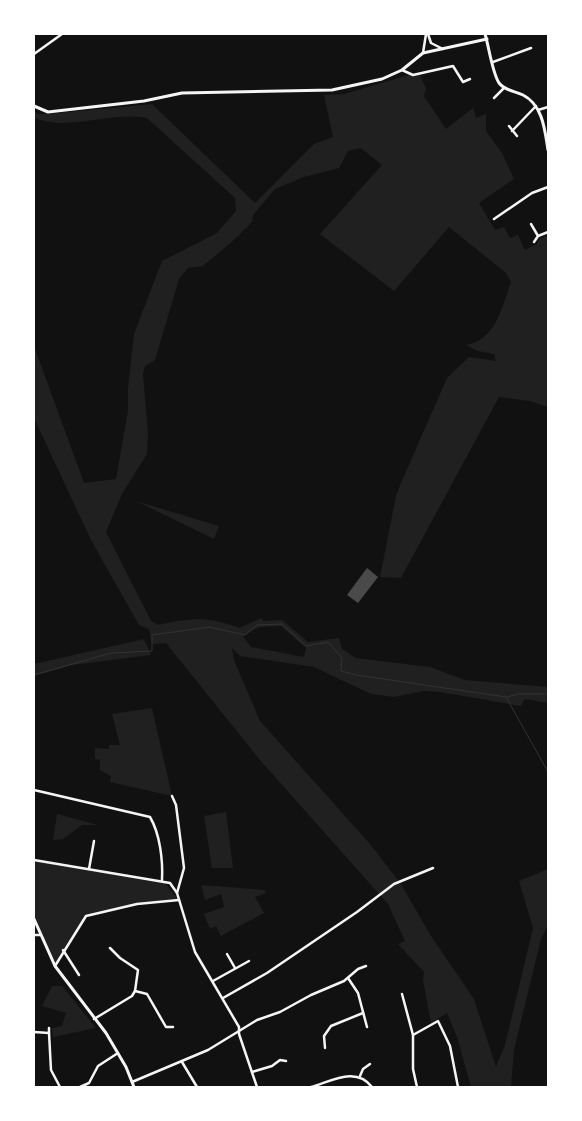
<svg xmlns="http://www.w3.org/2000/svg" width="582" height="1121" font-family="Arial,sans-serif">
	<style>
		.green { fill: #202020; fill-rule: evenodd }
		.lines { fill: none; stroke-linecap: round; stroke-linejoin: round }
		.stream { stroke: #333; stroke-width: 1 }
		.building { fill: #4a4a4a }
		.minor { stroke: #f5f5f5; stroke-width: 2.5 }
		.tertiary { stroke: #f5f5f5; stroke-width: 3 }
	</style>
	<rect width="100%" height="100%" fill="#111"/>
	<g class="green">
		<path d="M419,72L426,89L424,96L446,129L473,108L476,118L486,114V131L502,153L514,179L479,203L495,230L504,227L510,238L518,235L525,250L537,244L539,239L548,235V407L530,401L499,397L401,578L380,577L396,496L401,483L447,378L469,357L496,361L494,354L478,351L466,345C496,340 502,307 511,282L506,273L449,227L394,291L320,234L382,165L361,148L348,151L339,168L304,177L275,189L253,215L252,222L235,239L203,266L188,268L179,279L155,360L145,366L143,374L148,433L147,454L122,494L106,532L151,621L158,625C190,618 208,616 239,628L262,618L263,621L282,620L308,642L339,638L342,649L356,658L430,667L465,680L548,687V703L525,699L521,706L440,692L423,691L394,697L371,694L314,667L240,656L232,648L234,660L260,721L370,844L401,884L431,936L474,999L496,1067L505,1045L533,928L519,881L548,869V925L541,939L514,1050L511,1087H471L457,1037L447,1013L431,1023L423,980L424,972L398,944L405,941L388,904L260,760L166,643L152,644L149,629L139,625L91,540L34,418V346L84,483L116,479L128,411V388L134,334L162,261L217,233L236,211L235,198L147,118C109,111 70,132 34,118V110L37,114H48L152,104L255,203L314,144L333,137L324,95L344,94ZM281,626L306,648L304,657L251,647L243,636L259,627Z"/>
		<path d="M136,501L219,526L214,539Z"/>
		<path d="M144,639L151,655L72,665L34,676V664Z"/>
		<path d="M152,708L172,796L110,782L111,776L100,770V760L95,759V748L109,749V745H120L112,714Z"/>
		<path d="M226,812L233,868H212L204,816Z"/>
		<path d="M57,814L98,825H99H82L63,839L53,840Z"/>
		<path d="M34,860L162,880L179,900L137,904L86,916L55,966L34,919Z"/>
		<path d="M201,885L264,890L266,893L255,897L264,913L221,936L216,926L210,929L204,914L224,907L221,894L205,900Z"/>
		<path d="M52,986H62L96,1028L53,1037L52,1028L62,1026L66,1013L42,1006Z"/>
	</g>
	<g class="lines">
		<g class="stream">
			<path d="M34,675L111,653L152,651V635L209,627L245,635L257,625L282,624L306,646L328,642L342,658L341,671L356,675L506,697L548,772"/>
			<path d="M507,697L518,694H548"/>
		</g>
	</g>
	<path class="building" d="M367,568L378,577L358,603L347,595Z"/>
	<g class="lines">
		<g class="minor">
			<path d="M428,34L431,43L443,49"/>
			<path d="M423,53L426,34"/>
			<path d="M34,54L62,34"/>
			<path d="M493,62L531,48"/>
			<path d="M402,70L413,75L453,66L463,82L470,79"/>
			<path d="M494,98L504,88"/>
			<path d="M538,110L548,107"/>
			<path d="M509,126L517,136"/>
			<path d="M512,131L536,106"/>
			<path d="M494,219L532,193L548,187"/>
			<path d="M531,224L538,236L534,242"/>
			<path d="M538,236L548,232"/>
			<path d="M34,790L150,817C160,834 163,860 162,880"/>
			<path d="M172,796L176,805L184,868L177,893"/>
			<path d="M34,860L170,883L177,893L195,952L239,1027V1034L257,1087"/>
			<path d="M89,869L94,841"/>
			<path d="M34,935H40"/>
			<path d="M63,950L79,975"/>
			<path d="M227,954L235,968"/>
			<path d="M55,966L86,916L137,904L179,900"/>
			<path d="M348,978L358,993L367,1027"/>
			<path d="M213,981L249,961"/>
			<path d="M135,991L147,994L166,1027H173"/>
			<path d="M402,994L413,1035V1069L417,1087"/>
			<path d="M223,998L267,973L357,912L394,884L433,868"/>
			<path d="M94,1019L132,996L135,991L138,970L120,958L110,948"/>
			<path d="M49,1028V1033"/>
			<path d="M34,1032L49,1033L51,1070L60,1087"/>
			<path d="M413,1035L438,1021L450,1046L458,1087"/>
			<path d="M325,1048L324,1036L331,1026L363,1013"/>
			<path d="M182,1062L197,1087"/>
			<path d="M252,1072L272,1066L280,1060L286,1061"/>
			<path d="M360,1076L363,1069L370,1064"/>
			<path d="M132,1082L208,1050L257,1020L280,1012L311,995L344,981L358,969L366,966"/>
			<path d="M80,1087L89,1083L98,1066L118,1053"/>
			<path d="M311,1087C332,1081 356,1066 372,1087"/>
		</g>
		<g class="tertiary">
			<path d="M485,34C489,47 492,72 499,83C505,91 515,91 523,95C543,105 545,131 548,150"/>
			<path d="M34,106L48,112L144,101L182,93L332,90L382,79L402,70L423,53L487,39"/>
			<path d="M34,919L55,966L106,1033L126,1067L134,1087"/>
		</g>
	</g>
	<rect width="582" height="1121" fill="none" stroke="#ffffff" stroke-width="70"/>
</svg>
